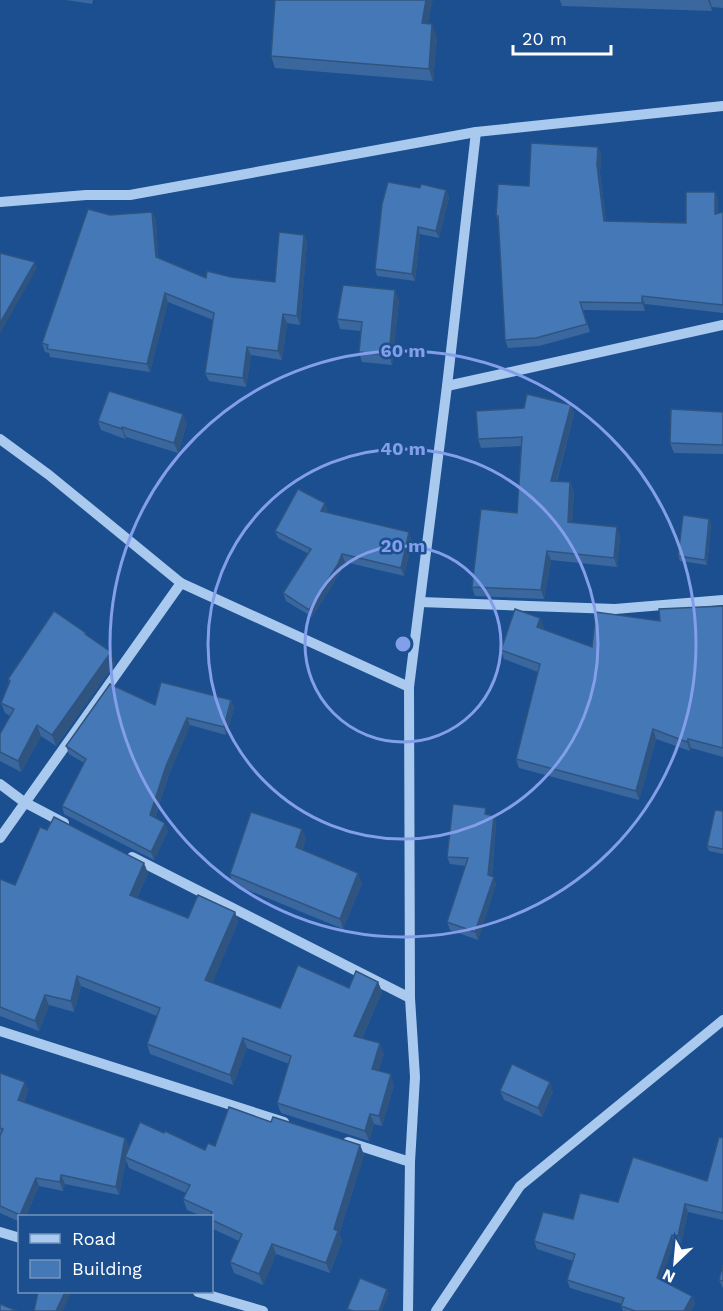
<svg xmlns="http://www.w3.org/2000/svg" width="723" height="1311" font-family="'Work Sans',sans-serif">
	<style>
		.lines { fill: none; stroke-linecap: round; stroke-linejoin: round }
		.minor { stroke: #a9c9ee; stroke-width: 10 }
		.wall { fill: #3a679d }
		.shaded-wall { fill: #305480 }
		.building { fill: #4478b7; stroke: #305480; stroke-width: 1.5 }
		.ring { fill: none; stroke: #839eea; stroke-width: 3 }
		.centre { fill: #839eea; stroke: #1b4f8f; stroke-width: 3 }
		.ring-label { font-size: 18px; text-anchor: middle; font-weight: bold; fill: #839eea; stroke: #1b4f8f; stroke-width: 5; stroke-linejoin: round; paint-order: stroke }
	</style>
	<rect width="100%" height="100%" fill="#1b4f8f"/>
	<g class="lines">
		<g class="minor">
			<path d="M0,202L86,195H130L476,132L723,106"/>
			<path d="M447,386L723,325"/>
			<path d="M0,439L49,475L181,583"/>
			<path d="M420,602L615,609L723,600"/>
			<path d="M0,784L24,802L64,823"/>
			<path d="M0,838L181,583L409,687"/>
			<path d="M132,857L410,998"/>
			<path d="M0,1031L284,1122"/>
			<path d="M348,1142L410,1162"/>
			<path d="M0,1232L20,1238"/>
			<path d="M198,1292L263,1311"/>
			<path d="M408,1311L410,1162L415,1077L410,998L409,687L447,386L476,132"/>
			<path d="M436,1311L520,1186L723,1020"/>
		</g>
	</g>
	<g class="wall">
		<path d="M66,0H93L92,4Z"/>
		<path d="M560,0H723V8L712,7V11L562,6Z"/>
		<path d="M428,24L437,37L433,81L275,68L271,56Z"/>
		<path d="M598,147L601,155L600,173L606,221L686,223L715,192L718,200V213L723,212V313L645,304V311L583,310L590,332L539,346L508,348L505,340L498,221L496,216L529,186Z"/>
		<path d="M420,188L446,190L449,197L439,238L420,234L415,281L377,276L375,269Z"/>
		<path d="M152,212L156,220L158,258L206,278L231,277L275,282L304,235L307,243L300,325L287,323L282,360L251,355L246,387L209,381L205,373L213,320L168,302L150,372L50,357L49,353L45,352L42,343L110,215Z"/>
		<path d="M399,300L392,365L362,362L359,352L361,331L340,329L337,319Z"/>
		<path d="M571,405L574,414L557,481L570,482L574,491L572,523L620,536L617,567L551,560L544,599L475,596L472,587L517,513L521,446L481,448L478,439Z"/>
		<path d="M723,412V454L674,453L670,443Z"/>
		<path d="M98,421L187,423L178,453L126,437L125,439L101,430Z"/>
		<path d="M328,511L327,512L412,540L404,576L345,562L341,571L312,617L286,601L283,593L309,554L278,538L275,531Z"/>
		<path d="M709,519L711,524L707,565L680,561L678,556Z"/>
		<path d="M723,606V757L691,748L690,751L656,739L639,800L519,768L516,759L538,672L504,659L501,650L544,627L543,629L592,647L660,621Z"/>
		<path d="M86,633L87,635L115,663L56,746L41,736L21,772L0,761V734L10,716L5,713L1,703L9,683L8,679Z"/>
		<path d="M231,700L234,708L226,735L190,725L169,774L155,818L168,831L154,860L64,814L62,806L84,763L69,754L66,746L155,705Z"/>
		<path d="M723,811V854L709,851L707,846Z"/>
		<path d="M488,814L494,816L496,823L492,876L496,884L478,940L450,930L447,922L466,866L450,864L447,857Z"/>
		<path d="M306,839L302,850L362,883L343,929L233,884L230,874Z"/>
		<path d="M148,873L137,898L188,918L235,912L238,922L212,983L280,1008L349,988L378,982L382,992L362,1038L384,1054L378,1071L394,1085L382,1126L374,1124L369,1141L281,1113L277,1103L289,1064L247,1048L233,1085L150,1054L147,1044L157,1016L81,986L74,1012L49,1005L39,1031L0,1016V879L15,885Z"/>
		<path d="M0,1073L25,1082L28,1090L24,1102L125,1138L129,1147L128,1151L164,1133L205,1150L271,1122L360,1145L364,1155L339,1234L342,1241L330,1273L276,1254L263,1285L234,1273L230,1262L239,1241L213,1229L212,1225V1216H202L187,1210L183,1199L186,1193L129,1168L126,1160L119,1195L65,1184L63,1191L39,1186L26,1216H20V1222L0,1213Z"/>
		<path d="M500,1091H553L542,1117L504,1100Z"/>
		<path d="M723,1138V1220L688,1212L681,1244L674,1243L661,1280L692,1296L695,1304L691,1311H623L621,1306L622,1304L570,1288L567,1280L573,1261L537,1249L534,1241L573,1219L618,1202L707,1181Z"/>
		<path d="M723,1265V1288L719,1280Z"/>
	</g>
	<g class="shaded-wall">
		<path d="M426,0H433L426,36L422,23Z"/>
		<path d="M708,0H710L712,7V11Z"/>
		<path d="M432,24L437,37L433,81L429,69Z"/>
		<path d="M598,147L601,155L600,173L607,229L604,221L597,165Z"/>
		<path d="M446,190L449,197L439,238L436,231Z"/>
		<path d="M715,192L718,200V222L715,214Z"/>
		<path d="M152,212L156,220L159,266L156,257Z"/>
		<path d="M418,227L420,234L415,281L412,274Z"/>
		<path d="M304,235L307,243L300,325L297,316Z"/>
		<path d="M35,262L37,268L0,334V323Z"/>
		<path d="M395,290L399,300L392,365L389,355Z"/>
		<path d="M165,293L168,302L150,372L147,364Z"/>
		<path d="M642,296L645,304V311L642,303Z"/>
		<path d="M283,314L287,323L282,360L278,351Z"/>
		<path d="M247,347L251,355L246,387L243,378Z"/>
		<path d="M571,405L574,414L554,490L551,481Z"/>
		<path d="M183,414L187,423L178,453L174,443Z"/>
		<path d="M122,427L126,437L125,439L122,429Z"/>
		<path d="M570,482L574,491L572,531L568,522Z"/>
		<path d="M325,503L328,511L323,519L321,511Z"/>
		<path d="M709,519L711,524L707,565L705,560Z"/>
		<path d="M617,527L620,536L617,567L614,558Z"/>
		<path d="M409,532L412,540L404,576L401,568Z"/>
		<path d="M547,551L551,560L544,599L541,590Z"/>
		<path d="M342,554L345,562L341,571L312,617L309,610Z"/>
		<path d="M540,618L544,627L540,637L537,627Z"/>
		<path d="M111,652L115,663L56,746L52,735Z"/>
		<path d="M231,700L234,708L226,735L224,727Z"/>
		<path d="M187,718L190,725L169,774L153,823L150,815L166,766Z"/>
		<path d="M37,725L41,736L21,772L18,761Z"/>
		<path d="M653,729L656,739L639,800L636,791Z"/>
		<path d="M688,739L691,748L690,751L687,742Z"/>
		<path d="M494,816L496,823L491,883L488,875Z"/>
		<path d="M165,823L168,831L154,860L151,852Z"/>
		<path d="M302,829L306,839L299,857L296,847Z"/>
		<path d="M144,863L148,873L133,906L130,895Z"/>
		<path d="M358,873L362,883L343,929L340,919Z"/>
		<path d="M494,877L496,884L478,940L475,932Z"/>
		<path d="M235,912L238,922L209,991L205,980Z"/>
		<path d="M77,976L81,986L74,1012L71,1001Z"/>
		<path d="M378,982L382,992L358,1046L354,1036Z"/>
		<path d="M45,995L49,1005L39,1031L35,1021Z"/>
		<path d="M243,1038L247,1048L233,1085L230,1075Z"/>
		<path d="M380,1043L384,1054L376,1079L372,1069Z"/>
		<path d="M391,1074L394,1085L382,1126L379,1116Z"/>
		<path d="M25,1082L28,1090L21,1109L18,1100Z"/>
		<path d="M550,1082L553,1091L542,1117L538,1108Z"/>
		<path d="M370,1114L374,1124L369,1141L365,1131Z"/>
		<path d="M125,1138L129,1147L126,1158L125,1157L126,1160L119,1195L116,1187Z"/>
		<path d="M360,1145L364,1155L339,1234L342,1241L330,1273L326,1263L334,1229Z"/>
		<path d="M61,1175L65,1184L63,1191L60,1182Z"/>
		<path d="M36,1178L39,1186L26,1216H21L20,1215Z"/>
		<path d="M685,1204L688,1212L681,1244L678,1236Z"/>
		<path d="M672,1235L674,1243L659,1286L657,1278Z"/>
		<path d="M272,1244L276,1254L263,1285L259,1274Z"/>
		<path d="M387,1289L389,1294L382,1311H379Z"/>
		<path d="M65,1292H71L63,1311H56Z"/>
		<path d="M692,1296L695,1304L691,1311H684Z"/>
	</g>
	<g class="building">
		<path d="M275,0H426L422,23L432,24L429,69L271,56Z"/>
		<path d="M531,143L598,147L597,165L604,221L686,223V192H715V214L723,212V305L642,296V303L580,302L587,324L536,338L505,340L498,216H496L498,184L529,186Z"/>
		<path d="M388,182L420,188L421,184L446,190L436,231L418,227L412,274L375,269L382,204Z"/>
		<path d="M88,209L110,215L152,212L156,257L206,278L207,271L231,277L275,282L279,232L304,235L297,316L283,314L278,351L247,347L243,378L205,373L214,313L165,293L147,364L47,349L48,345L42,343Z"/>
		<path d="M0,253L35,262L0,323Z"/>
		<path d="M343,285L395,290L389,355L359,352L362,322L337,319Z"/>
		<path d="M109,391L183,414L174,443L122,427V429L98,421Z"/>
		<path d="M527,394L571,405L551,481L570,482L568,522L617,527L614,558L547,551L541,590L472,587L481,509L517,513L522,437L478,439L476,411L524,408Z"/>
		<path d="M671,409L723,412V445L670,443Z"/>
		<path d="M298,489L325,503L321,511L409,532L401,568L342,554L338,564L309,610L283,593L311,549L275,531Z"/>
		<path d="M683,515L709,519L705,560L678,556Z"/>
		<path d="M723,606V748L688,739L687,742L653,729L636,791L516,759L540,664L501,650L515,609L540,618L537,627L592,647L596,612L660,621L659,609Z"/>
		<path d="M54,611L86,633L85,634L111,652L52,735L37,725L18,761L0,752V734L14,709L1,703L10,681L8,679Z"/>
		<path d="M161,682L231,700L224,727L187,718L166,766L150,815L165,823L151,852L62,806L86,759L66,746L110,684L155,705Z"/>
		<path d="M453,804L486,808L485,814L494,816L488,875L494,877L475,932L447,922L468,858L447,857Z"/>
		<path d="M715,810L723,811V849L707,846Z"/>
		<path d="M251,812L302,829L296,847L358,873L340,919L230,874Z"/>
		<path d="M54,817L144,863L130,895L188,918L198,895L235,912L205,980L280,1008L298,965L349,988L356,971L378,982L354,1036L380,1043L372,1069L391,1074L379,1116L370,1114L365,1131L277,1103L291,1056L243,1038L230,1075L147,1044L160,1008L77,976L71,1001L45,995L35,1021L0,1007V879L15,885L40,827L47,830Z"/>
		<path d="M512,1064L550,1082L538,1108L500,1091Z"/>
		<path d="M0,1073L25,1082L18,1100L125,1138L116,1187L61,1175L60,1182L36,1178L20,1215L0,1206V1136L3,1129L0,1128Z"/>
		<path d="M229,1107L271,1122L273,1117L360,1145L334,1229L338,1231L326,1263L272,1244L259,1274L230,1262L242,1234L212,1220V1216H210L212,1212L183,1199L190,1185L125,1157L140,1122L164,1133L165,1131L205,1150L208,1143L215,1146Z"/>
		<path d="M719,1137L723,1138V1213L685,1204L678,1236L672,1235L657,1278L692,1296L684,1311H635L621,1306L624,1298L567,1280L575,1254L534,1241L543,1212L573,1219L580,1193L618,1202L633,1157L707,1181Z"/>
		<path d="M723,1265V1281L719,1280Z"/>
		<path d="M360,1278L387,1289L379,1311H353L347,1309Z"/>
		<path d="M38,1292H65L56,1311H34Z"/>
		<path d="M0,1304L17,1311H0Z"/>
	</g>
	<g class="ring">
		<circle cx="403" cy="644" r="98"/>
		<circle cx="403" cy="644" r="195"/>
		<circle cx="403" cy="644" r="293"/>
	</g>
	<circle cx="403" cy="644" r="9" class="centre"/>
	<g class="ring-label">
		<text x="403" y="357">60 m</text>
		<text x="403" y="455">40 m</text>
		<text x="403" y="552">20 m</text>
	</g>
	<rect x="18" y="1215" width="195" height="78" fill="#1b4f8f" stroke="#7695bc" stroke-width="1.5"/>
	<rect x="30" y="1234" width="30" height="9" fill="#a9c9ee" stroke="#7695bc" stroke-width="1.5"/>
	<text x="72" y="1245" font-size="18" fill="#ffffff">Road</text>
	<rect x="30" y="1260" width="30" height="18" fill="#4478b7" stroke="#7695bc" stroke-width="1.5"/>
	<text x="72" y="1275" font-size="18" fill="#ffffff">Building</text>
	<g transform="translate(675 1263) rotate(206)" stroke="#1b4f8f" stroke-width="4.5" paint-order="stroke">
	<path d="M0-4.5L10 22L0 15L-10 22Z" fill="#ffffff"/>
	<text y="-9" font-size="16" font-weight="bold" text-anchor="middle" fill="#ffffff">N</text>
	</g>
	<path d="M513 45v9h98v-9" fill="none" stroke="#ffffff" stroke-width="3"/>
	<text x="522" y="45" font-size="18" fill="#ffffff" stroke="#1b4f8f" stroke-width="4.5" paint-order="stroke">20 m</text>
</svg>
